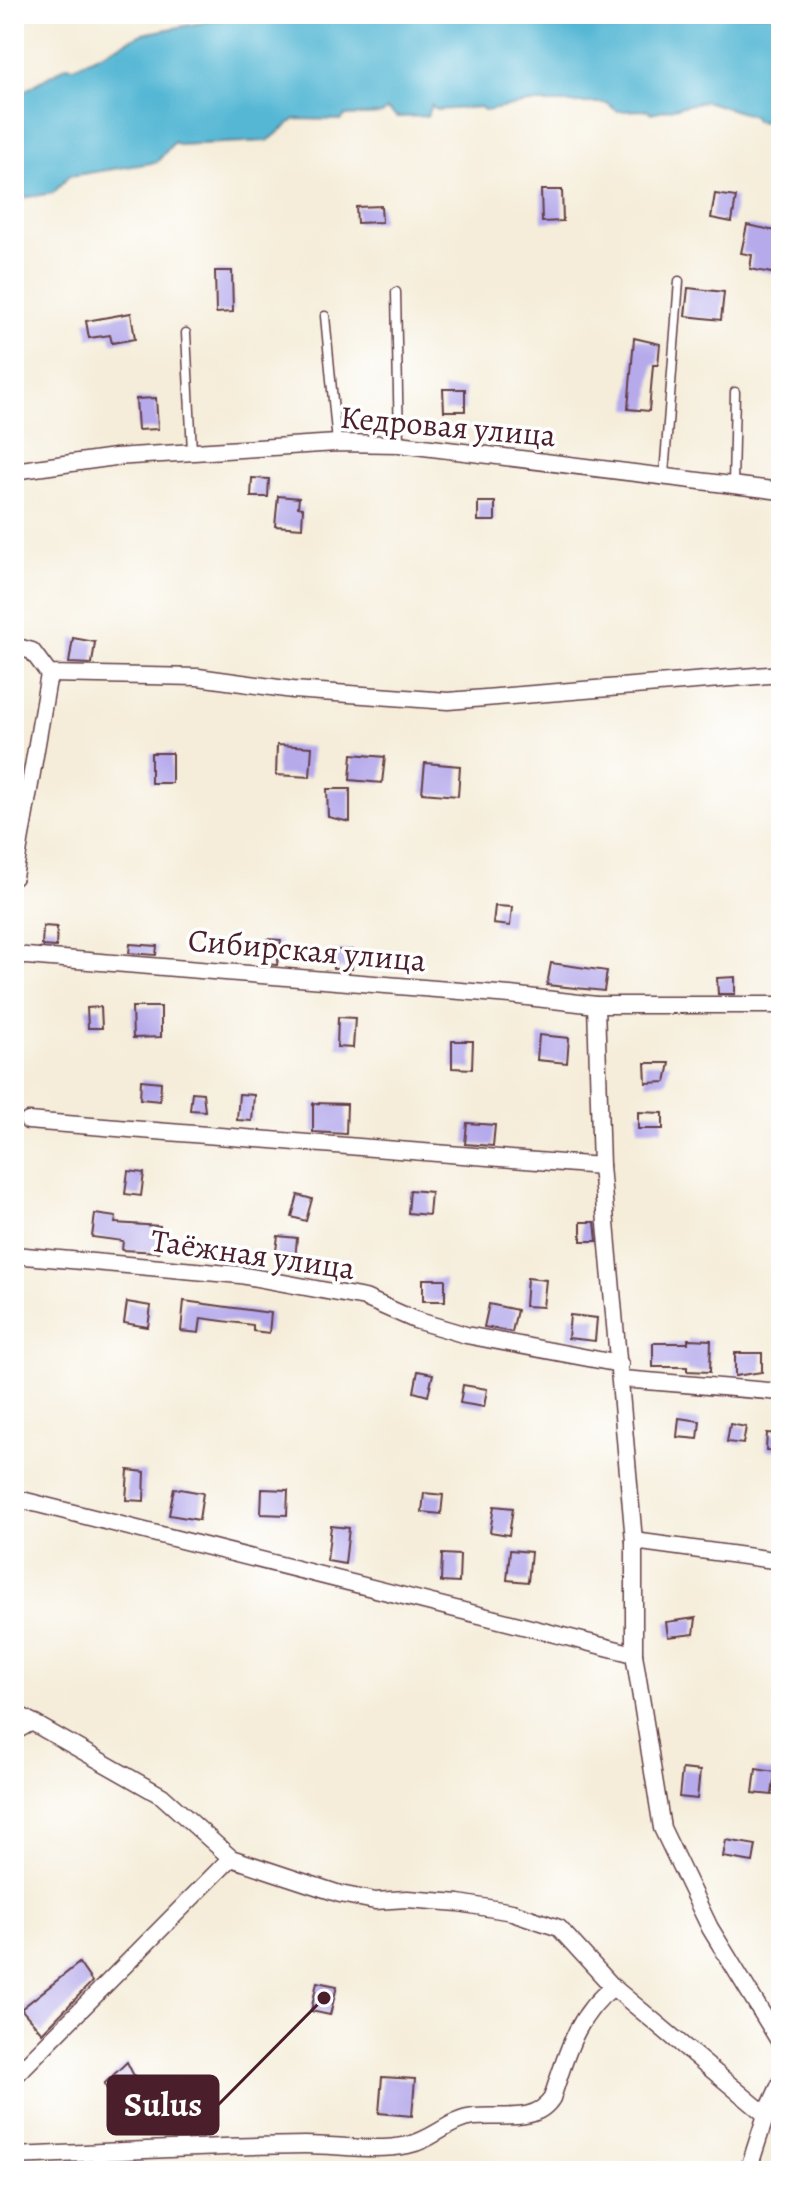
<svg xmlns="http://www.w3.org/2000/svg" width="795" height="2185" font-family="Alegreya,serif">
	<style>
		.water { fill: #55b7d4; stroke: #506b80; stroke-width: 2 }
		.building { fill: #b6aaeb }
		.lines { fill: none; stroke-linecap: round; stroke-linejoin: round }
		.lane-casing { stroke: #643e45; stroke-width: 11 }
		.street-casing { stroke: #643e45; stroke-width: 19 }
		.lane { stroke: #fff; stroke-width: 8 }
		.street { stroke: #fff; stroke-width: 16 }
		.labels { text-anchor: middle; stroke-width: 7; stroke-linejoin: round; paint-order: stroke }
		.street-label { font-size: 32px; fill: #4a1f2b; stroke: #fff }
		.leader { fill: none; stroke: #4a1f2b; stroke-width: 3 }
		.callout-dot { fill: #4a1f2b; stroke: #fff; stroke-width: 3 }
		.callout { fill: #4a1f2b; stroke: #4a1f2b; stroke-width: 3 }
		.callout-label { font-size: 34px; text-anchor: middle; font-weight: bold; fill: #fff }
	</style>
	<rect width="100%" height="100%" fill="#fff"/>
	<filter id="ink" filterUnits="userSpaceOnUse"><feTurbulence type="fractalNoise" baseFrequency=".0125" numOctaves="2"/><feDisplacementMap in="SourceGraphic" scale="16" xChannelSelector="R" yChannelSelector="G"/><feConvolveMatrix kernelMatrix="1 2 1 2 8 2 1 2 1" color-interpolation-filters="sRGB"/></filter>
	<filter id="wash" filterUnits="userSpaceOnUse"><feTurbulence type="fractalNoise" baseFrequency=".006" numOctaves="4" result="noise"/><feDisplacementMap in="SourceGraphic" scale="32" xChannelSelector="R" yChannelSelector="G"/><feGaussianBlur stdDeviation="1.8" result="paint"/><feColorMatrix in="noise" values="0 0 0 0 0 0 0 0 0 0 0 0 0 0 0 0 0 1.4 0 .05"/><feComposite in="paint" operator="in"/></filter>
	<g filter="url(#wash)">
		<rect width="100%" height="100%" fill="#f5edd9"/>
		<path class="water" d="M250,14H781V123L755,121L753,116L705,101L651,113L647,110L617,111L607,103H528L485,111L481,107L436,110L431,105L427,116L397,117L387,109L382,114L345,116L341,120L295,119L268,141L178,145L174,142L157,162L69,176L53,193L14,199V97L67,66L74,67L142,34Z"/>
		<g id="blocks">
			<g class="building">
				<path d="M541,190H562L563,221L542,222Z"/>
				<path d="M715,194L736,197L732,222L711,218Z"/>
				<path d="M381,206L382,222L357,223L356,207Z"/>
				<path d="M747,225L781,232L777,274L750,269L752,255L741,253Z"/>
				<path d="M215,271H232L233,312L216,313Z"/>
				<path d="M688,288L724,292L721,320L685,316Z"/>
				<path d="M131,313L135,339L112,343L110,335L89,338L86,321Z"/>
				<path d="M634,338L660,344L658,365H653L649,411L628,409Z"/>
				<path d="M443,389H465V411H444Z"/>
				<path d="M156,398L158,429L138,430L136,399Z"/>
				<path d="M252,478L269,479L268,497H251Z"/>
				<path d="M278,496L299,498L298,507L303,508L302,528L275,526Z"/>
				<rect x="478" y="502" width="17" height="19"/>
				<path d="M73,638L95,642L92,664L69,663Z"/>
				<path d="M277,745L312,747L310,777L276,775Z"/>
				<rect x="151" y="753" width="21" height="30"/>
				<path d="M352,754L385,757L382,783L350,780Z"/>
				<path d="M425,763L460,766L458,796L422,793Z"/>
				<path d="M327,789H350V822L328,817Z"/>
				<path d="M495,906L512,907L510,926L493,924Z"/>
				<path d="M43,926L57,927L56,947L42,946Z"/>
				<path d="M267,939L281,940L277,965L264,964Z"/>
				<path d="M130,944L157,946L156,955L129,953Z"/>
				<rect x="333" y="950" width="19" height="19"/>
				<path d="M551,963L607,971L604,991L547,985Z"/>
				<path d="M735,977V994H718L717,978Z"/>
				<path d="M101,1007L102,1028H88L87,1008Z"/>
				<path d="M132,1007H161V1037L133,1038Z"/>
				<path d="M338,1017L355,1018L353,1048L337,1047Z"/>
				<path d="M539,1035L569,1038L567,1063L537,1060Z"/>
				<path d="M452,1041H473L472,1069L452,1068Z"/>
				<path d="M645,1063H670L666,1082L646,1083Z"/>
				<path d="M141,1080L161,1082L160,1101L140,1099Z"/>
				<path d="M192,1092L203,1093L205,1111L190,1110Z"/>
				<path d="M239,1094L254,1095L252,1121L237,1120Z"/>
				<path d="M313,1103L347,1104L346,1134L313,1132Z"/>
				<path d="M638,1112L663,1113V1129H638Z"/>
				<path d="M467,1123L495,1125L493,1146L465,1144Z"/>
				<path d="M128,1171L144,1173L141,1196L125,1194Z"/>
				<path d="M410,1190L431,1192L429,1215L408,1213Z"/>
				<path d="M298,1195L312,1199L306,1221L292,1217Z"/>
				<path d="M95,1214L116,1217L115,1223L160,1226L159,1252L122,1250L123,1241L92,1237Z"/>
				<path d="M581,1222H595L597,1241H581Z"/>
				<path d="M278,1236L297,1238L295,1260L275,1258Z"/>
				<path d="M527,1278L546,1280L543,1307L525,1306Z"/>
				<rect x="423" y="1279" width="22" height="22"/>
				<path d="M184,1301L271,1313L269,1333L253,1331V1325L201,1318L199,1333L181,1331Z"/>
				<path d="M127,1302L151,1306L148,1327L124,1323Z"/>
				<path d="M489,1304L517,1310L512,1332L484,1327Z"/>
				<path d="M570,1315L597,1318L595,1341L568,1338Z"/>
				<path d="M688,1339L711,1340L710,1372L687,1371V1367H653V1343H688Z"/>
				<path d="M735,1353H762V1372L735,1376Z"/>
				<path d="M418,1371L433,1374L428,1396L414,1392Z"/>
				<path d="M463,1385L487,1389L484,1407L460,1403Z"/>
				<path d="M679,1418L700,1421L698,1439L677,1437Z"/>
				<path d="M730,1424L746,1427L743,1444L727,1442Z"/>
				<path d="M767,1433L781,1434V1451L766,1450Z"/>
				<path d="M128,1470L145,1472L144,1501L126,1500Z"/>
				<path d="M174,1488L203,1493L199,1520L169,1515Z"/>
				<path d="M262,1489L288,1490L287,1515L261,1514Z"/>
				<path d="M424,1493L443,1495L441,1514L422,1512Z"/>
				<path d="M494,1506L513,1508L509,1535L490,1532Z"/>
				<path d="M331,1526L349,1528L345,1564L327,1561Z"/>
				<path d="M510,1550L531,1552L528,1582L507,1580Z"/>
				<path d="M442,1554L460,1555L459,1583L441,1582Z"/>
				<path d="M696,1618L694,1634L668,1637L666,1622Z"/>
				<path d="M682,1769L700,1771L697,1799L679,1797Z"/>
				<path d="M756,1769L775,1772L772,1795L753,1793Z"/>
				<path d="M726,1840L756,1845L753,1862L723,1857Z"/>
				<path d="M79,1963L92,1982L42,2033L21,2009Z"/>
				<path d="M317,1982L337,1986L330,2015L311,2011Z"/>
				<path d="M127,2062L135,2078L115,2102L104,2084Z"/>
				<path d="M382,2077L415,2079L412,2116L379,2113Z"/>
			</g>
		</g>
	</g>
	<g filter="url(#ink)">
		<use href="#blocks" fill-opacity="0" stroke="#643e45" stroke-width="2"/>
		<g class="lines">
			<g class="lane-casing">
				<g id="lane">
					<path d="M396,292L399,444"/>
					<path d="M325,316L337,443"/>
					<path d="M186,333L192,451"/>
					<path d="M664,475L679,281"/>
					<path d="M733,484L735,392"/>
				</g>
			</g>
			<g class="street-casing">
				<g id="street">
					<path d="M14,471L115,457L337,443L399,444L781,491"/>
					<path d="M14,646L32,651L49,674L198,677L293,690L448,701L781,674"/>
					<path d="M14,877L49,674"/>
					<path d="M14,955L510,995L596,1005H781"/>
					<path d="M596,1005L601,1166L634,1541V1654L662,1828L710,1928L781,2044"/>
					<path d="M28,1121L601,1166"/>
					<path d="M14,1255L240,1275L365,1298L415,1320L466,1335L620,1364"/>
					<path d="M622,1379L781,1392"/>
					<path d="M14,1498L634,1654"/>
					<path d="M634,1541L781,1561"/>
					<path d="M14,1712L162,1796L231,1858L340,1894L375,1901L407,1899L459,1903L512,1912L559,1928L613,1987L766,2115"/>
					<path d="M14,1732L32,1722"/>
					<path d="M14,2077L231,1858"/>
					<path d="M14,2156C111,2152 208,2146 305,2145C339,2145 375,2152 408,2145C433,2140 450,2119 474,2117C500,2114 536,2124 552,2098C566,2056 576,2015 613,1987"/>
					<path d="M748,2171L766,2115L781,2082"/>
				</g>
			</g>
			<use href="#lane" class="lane"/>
			<use href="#street" class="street"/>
		</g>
	</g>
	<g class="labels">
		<g class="street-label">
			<text transform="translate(448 426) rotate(5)" y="11">Кедровая улица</text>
			<text transform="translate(307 950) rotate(5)" y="11">Сибирская улица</text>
			<text transform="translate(253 1254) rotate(8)" y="11">Таёжная улица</text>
		</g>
	</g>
	<path class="leader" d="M324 1998L218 2105"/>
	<circle class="callout-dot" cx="324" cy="1998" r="8"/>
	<rect class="callout" x="108" y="2076" width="110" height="58" rx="8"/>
	<g class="callout-label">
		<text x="163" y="2116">Sulus</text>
	</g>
	<rect width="795" height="2185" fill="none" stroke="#fff" stroke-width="48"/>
</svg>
